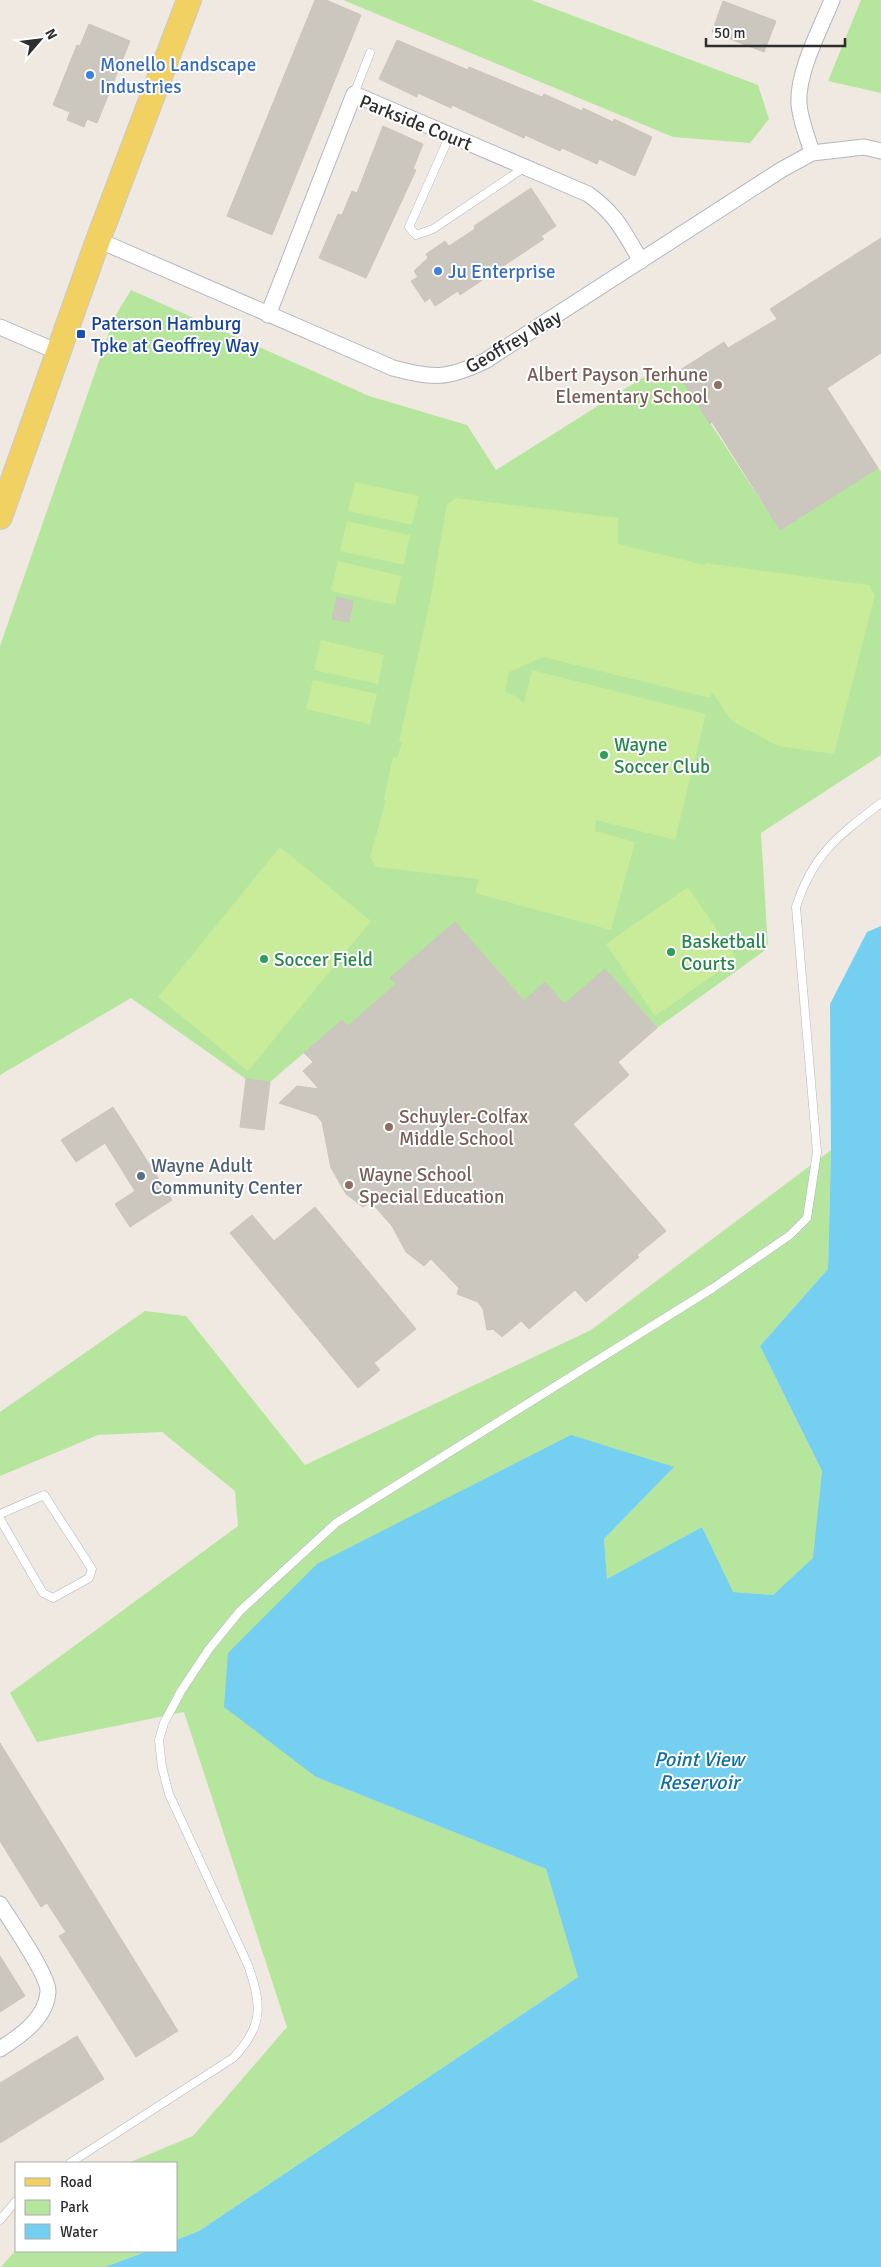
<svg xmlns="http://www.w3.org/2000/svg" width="881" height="2267" font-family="Signika,sans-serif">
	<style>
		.green { fill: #b6e59e }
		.pitch { fill: #c9ec9a }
		.water { fill: #75cff0 }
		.building { fill: #cbc7bf; stroke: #cbc5ba }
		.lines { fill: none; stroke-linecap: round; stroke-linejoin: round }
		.lane-casing { stroke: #b4b7c1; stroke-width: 9 }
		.street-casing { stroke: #b4b7c1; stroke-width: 17 }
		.primary-casing { stroke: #c9c9c9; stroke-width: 26 }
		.lane { stroke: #fff; stroke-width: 8 }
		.street { stroke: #fff; stroke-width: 15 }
		.primary { stroke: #f2d163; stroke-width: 24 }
		.shop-dot { fill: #3f7fe0; stroke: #fff; stroke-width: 2 }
		.transit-dot { fill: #1a4fb4; stroke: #fff; stroke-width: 2 }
		.education-dot { fill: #8d6e63; stroke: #fff; stroke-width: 2 }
		.leisure-dot { fill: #2e9e5b; stroke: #fff; stroke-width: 2 }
		.service-dot { fill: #5c6f8a; stroke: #fff; stroke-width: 2 }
		.labels { text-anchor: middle; stroke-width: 4; stroke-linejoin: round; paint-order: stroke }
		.shop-label { font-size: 19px; fill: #366cbe; stroke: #fff; text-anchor: start }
		.street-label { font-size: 19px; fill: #2e2e2e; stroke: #fff }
		.transit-label { font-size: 19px; fill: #164399; stroke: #fff; text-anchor: start }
		.education-label { font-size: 19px; fill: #785e54; stroke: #fff; text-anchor: start }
		.leisure-label { font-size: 19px; fill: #27864d; stroke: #fff; text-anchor: start }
		.service-label { font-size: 19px; fill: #4e5e75; stroke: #fff; text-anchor: start }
		.water-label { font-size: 20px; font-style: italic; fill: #0d6fa3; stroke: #fff }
	</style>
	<rect width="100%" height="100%" fill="#efe9e1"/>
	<g class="green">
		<path d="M343,0H531L758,85L769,119L750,143L673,137Z"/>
		<path d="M861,0H881V93L828,81Z"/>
		<path d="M131,290L369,396L467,425L496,470L647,375L677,372L780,530L878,468L881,471V755L761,833L768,948L657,1028L605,969L564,1004L524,1001L455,922L391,978L396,984L348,1026L342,1020L270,1082L246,1079L131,998L0,1075V646L114,318Z"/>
		<path d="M831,1150L828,1269L760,1346L822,1471L814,1558L773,1595L732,1592L702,1527L607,1580L604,1539L674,1467L316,1777L546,1869L578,1977L199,2231L176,2240V2163H128L193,2136L287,2027L184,1712L37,1742L10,1693L238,1526L235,1491L162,1432L98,1435L0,1476V1412L145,1311L186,1316L305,1465L591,1330Z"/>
		<path d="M16,2250V2251H148L105,2267H1Z"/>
	</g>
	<g class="pitch">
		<path d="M355,482L419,496L412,525L348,511Z"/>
		<path d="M456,498L618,518V544L705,565V563L869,585L875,595L834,754L778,746L732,721L712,692L710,698L543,657L509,672L505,692L515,696L524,703L532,670L706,714L675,840L596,820L595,831L635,842L611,930L475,893L479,879L376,867L370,857L386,800L384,799L393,757L397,758L402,743L399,742L430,601L447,504Z"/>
		<path d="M347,521L410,535L404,565L340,551Z"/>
		<path d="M338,561L401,576L395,605L331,591Z"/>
		<path d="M321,640L384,655L378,684L314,670Z"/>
		<path d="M313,680L377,694L370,724L306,709Z"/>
		<path d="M280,847L371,921L248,1071L158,997Z"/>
		<path d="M688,887L737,959L655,1016L606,944Z"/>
	</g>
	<path class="water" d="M881,926V2267H105L148,2251H176V2240L199,2231L578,1977L546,1869L316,1777L224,1707L228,1653L317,1564L571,1435L674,1467L604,1539L607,1579L702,1527L733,1592L773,1595L813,1558L822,1471L760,1346L828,1269L831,1150L830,1004L867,932Z"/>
	<g class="building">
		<path d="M315,0H326L361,15L272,235L227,216Z"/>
		<path d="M723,1L776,21L764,52L712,32Z"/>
		<path d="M89,24L130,41L97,123L87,119L84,127L67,120L70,112L53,105L77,45L80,46Z"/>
		<path d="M397,40L468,70L469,67L542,97L544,94L582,111L583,108L613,122L614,119L652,137L635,176L599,159L597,164L562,148L560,151L525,135L524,138L452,105L451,108L418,93L417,97L379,79Z"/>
		<path d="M383,126L423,144L413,169L416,170L366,278L319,258L338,214L342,215L352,191L357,193Z"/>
		<path d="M531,188L556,226L541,236L544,239L460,295L458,291L435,306L430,298L425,302L411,281L418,277L414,271L428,258L426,254L445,241L449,246L475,229L474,226Z"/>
		<path d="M881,238V353L827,388L878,468L780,530L712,422L710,424L677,372L724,342L728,348L777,319L770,309Z"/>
		<path d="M337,597L353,601L349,622L332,619Z"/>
		<path d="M455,922L524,1001L545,982L564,1004L605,969L657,1028L618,1062L629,1075L573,1124L666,1231L637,1255L639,1257L586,1302L575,1290L529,1329L521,1321L502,1337L493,1329L487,1330L483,1309L478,1302L457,1294L459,1288L431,1259L424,1266L406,1252L392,1226L371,1202L363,1207L346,1194L331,1168L322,1122L316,1115L279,1103L297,1086L319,1089L303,1071L313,1062L304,1053L342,1020L348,1026L396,984L390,978Z"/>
		<path d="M246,1079L270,1082L264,1130L240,1127Z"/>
		<path d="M113,1107L172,1200L130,1227L115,1204L135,1191L105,1143L76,1162L61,1140Z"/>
		<path d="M315,1207L416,1329L374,1363L380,1370L358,1388L230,1233L252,1215L274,1241Z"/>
		<path d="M0,1743L178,2031L136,2057L59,1936L66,1932L47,1903L41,1907L0,1841Z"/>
		<path d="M0,1956L25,1996L0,2012Z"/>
		<path d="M77,2036L104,2079L0,2143V2083Z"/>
	</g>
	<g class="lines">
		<g class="lane-casing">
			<g id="lane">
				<path d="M354,94L370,53"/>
				<path d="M450,135L409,227L416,235L433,229L525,167"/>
				<path d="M0,1514L44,1495L92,1569L89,1578L53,1598L43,1593L0,1519"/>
				<path d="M70,2163L233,2058C264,2026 262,2005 248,1965L169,1794L162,1767L159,1740L164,1723L181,1691L209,1649L240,1611L336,1523L713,1288L790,1235L807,1218L817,1152L796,907C813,854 838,836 881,803"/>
				<path d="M0,2220L16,2201"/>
			</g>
		</g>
		<g class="street-casing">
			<g id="street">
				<path d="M812,153C808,138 800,120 799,104C797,72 820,30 832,0"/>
				<path d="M98,240L393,368C433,379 447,379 485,361L781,170L812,153L864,147L881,151"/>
				<path d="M268,315L354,94L588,194C616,214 624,232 641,261"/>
				<path d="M0,327L58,352"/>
				<path d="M0,1904C10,1920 49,1976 48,1992C46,2019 20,2036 0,2049"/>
			</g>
		</g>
		<g class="primary-casing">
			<path id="primary" d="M0,517L98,240L189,0"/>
		</g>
		<use href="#lane" class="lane"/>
		<use href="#street" class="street"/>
		<use href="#primary" class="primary"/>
	</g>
	<g class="shop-dot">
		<circle cx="90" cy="75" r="5"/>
		<circle cx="438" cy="271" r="5"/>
	</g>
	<rect class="transit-dot" x="76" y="329" width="10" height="10" rx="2.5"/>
	<g class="education-dot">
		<circle cx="718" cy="385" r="5"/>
		<circle cx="389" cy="1127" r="5"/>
		<circle cx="349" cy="1185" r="5"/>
	</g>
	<g class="leisure-dot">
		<circle cx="604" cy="755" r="5"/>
		<circle cx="671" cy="952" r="5"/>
		<circle cx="264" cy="959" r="5"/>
	</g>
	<circle class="service-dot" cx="141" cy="1176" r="5"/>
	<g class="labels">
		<g class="shop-label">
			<text x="100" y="71">Monello Landscape<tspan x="100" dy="22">Industries</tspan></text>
			<text x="448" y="278">Ju Enterprise</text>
		</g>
		<g class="street-label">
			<text transform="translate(416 122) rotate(22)" y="7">Parkside Court</text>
			<text transform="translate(513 341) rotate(-30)" y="7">Geoffrey Way</text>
		</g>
		<g class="transit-label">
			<text x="91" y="330">Paterson Hamburg<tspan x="91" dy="22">Tpke at Geoffrey Way</tspan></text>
		</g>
		<g class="education-label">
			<text x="708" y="381" text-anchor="end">Albert Payson Terhune<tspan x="708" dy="22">Elementary School</tspan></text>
			<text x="399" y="1123">Schuyler-Colfax<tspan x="399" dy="22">Middle School</tspan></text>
			<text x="359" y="1181">Wayne School<tspan x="359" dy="22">Special Education</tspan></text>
		</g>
		<g class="leisure-label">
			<text x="614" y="751">Wayne<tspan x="614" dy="22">Soccer Club</tspan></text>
			<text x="681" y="948">Basketball<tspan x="681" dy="22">Courts</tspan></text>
			<text x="274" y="966">Soccer Field</text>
		</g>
		<g class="service-label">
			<text x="151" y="1172">Wayne Adult<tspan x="151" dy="22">Community Center</tspan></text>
		</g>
		<g class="water-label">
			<text x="699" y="1766">Point View<tspan x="699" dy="23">Reservoir</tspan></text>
		</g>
	</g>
	<rect x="15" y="2162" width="162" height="90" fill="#ffffff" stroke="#ababab"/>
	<rect x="25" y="2178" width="25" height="8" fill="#f2d163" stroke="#ababab"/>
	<text x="60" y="2187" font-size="15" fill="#2e2e2e">Road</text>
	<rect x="25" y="2200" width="25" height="15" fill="#b6e59e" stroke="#ababab"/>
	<text x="60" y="2212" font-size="15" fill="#2e2e2e">Park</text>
	<rect x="25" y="2224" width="25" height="15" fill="#75cff0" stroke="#ababab"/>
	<text x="60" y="2237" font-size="15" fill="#2e2e2e">Water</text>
	<g transform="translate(40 40) rotate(62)" stroke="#ffffff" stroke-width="4" paint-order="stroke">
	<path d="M0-4L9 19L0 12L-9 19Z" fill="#2e2e2e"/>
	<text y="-8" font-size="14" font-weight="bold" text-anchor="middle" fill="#2e2e2e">N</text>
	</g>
	<path d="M706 38v8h139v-8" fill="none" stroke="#2e2e2e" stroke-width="2.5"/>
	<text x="714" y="38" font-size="15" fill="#2e2e2e" stroke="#ffffff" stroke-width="4" paint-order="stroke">50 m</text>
</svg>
